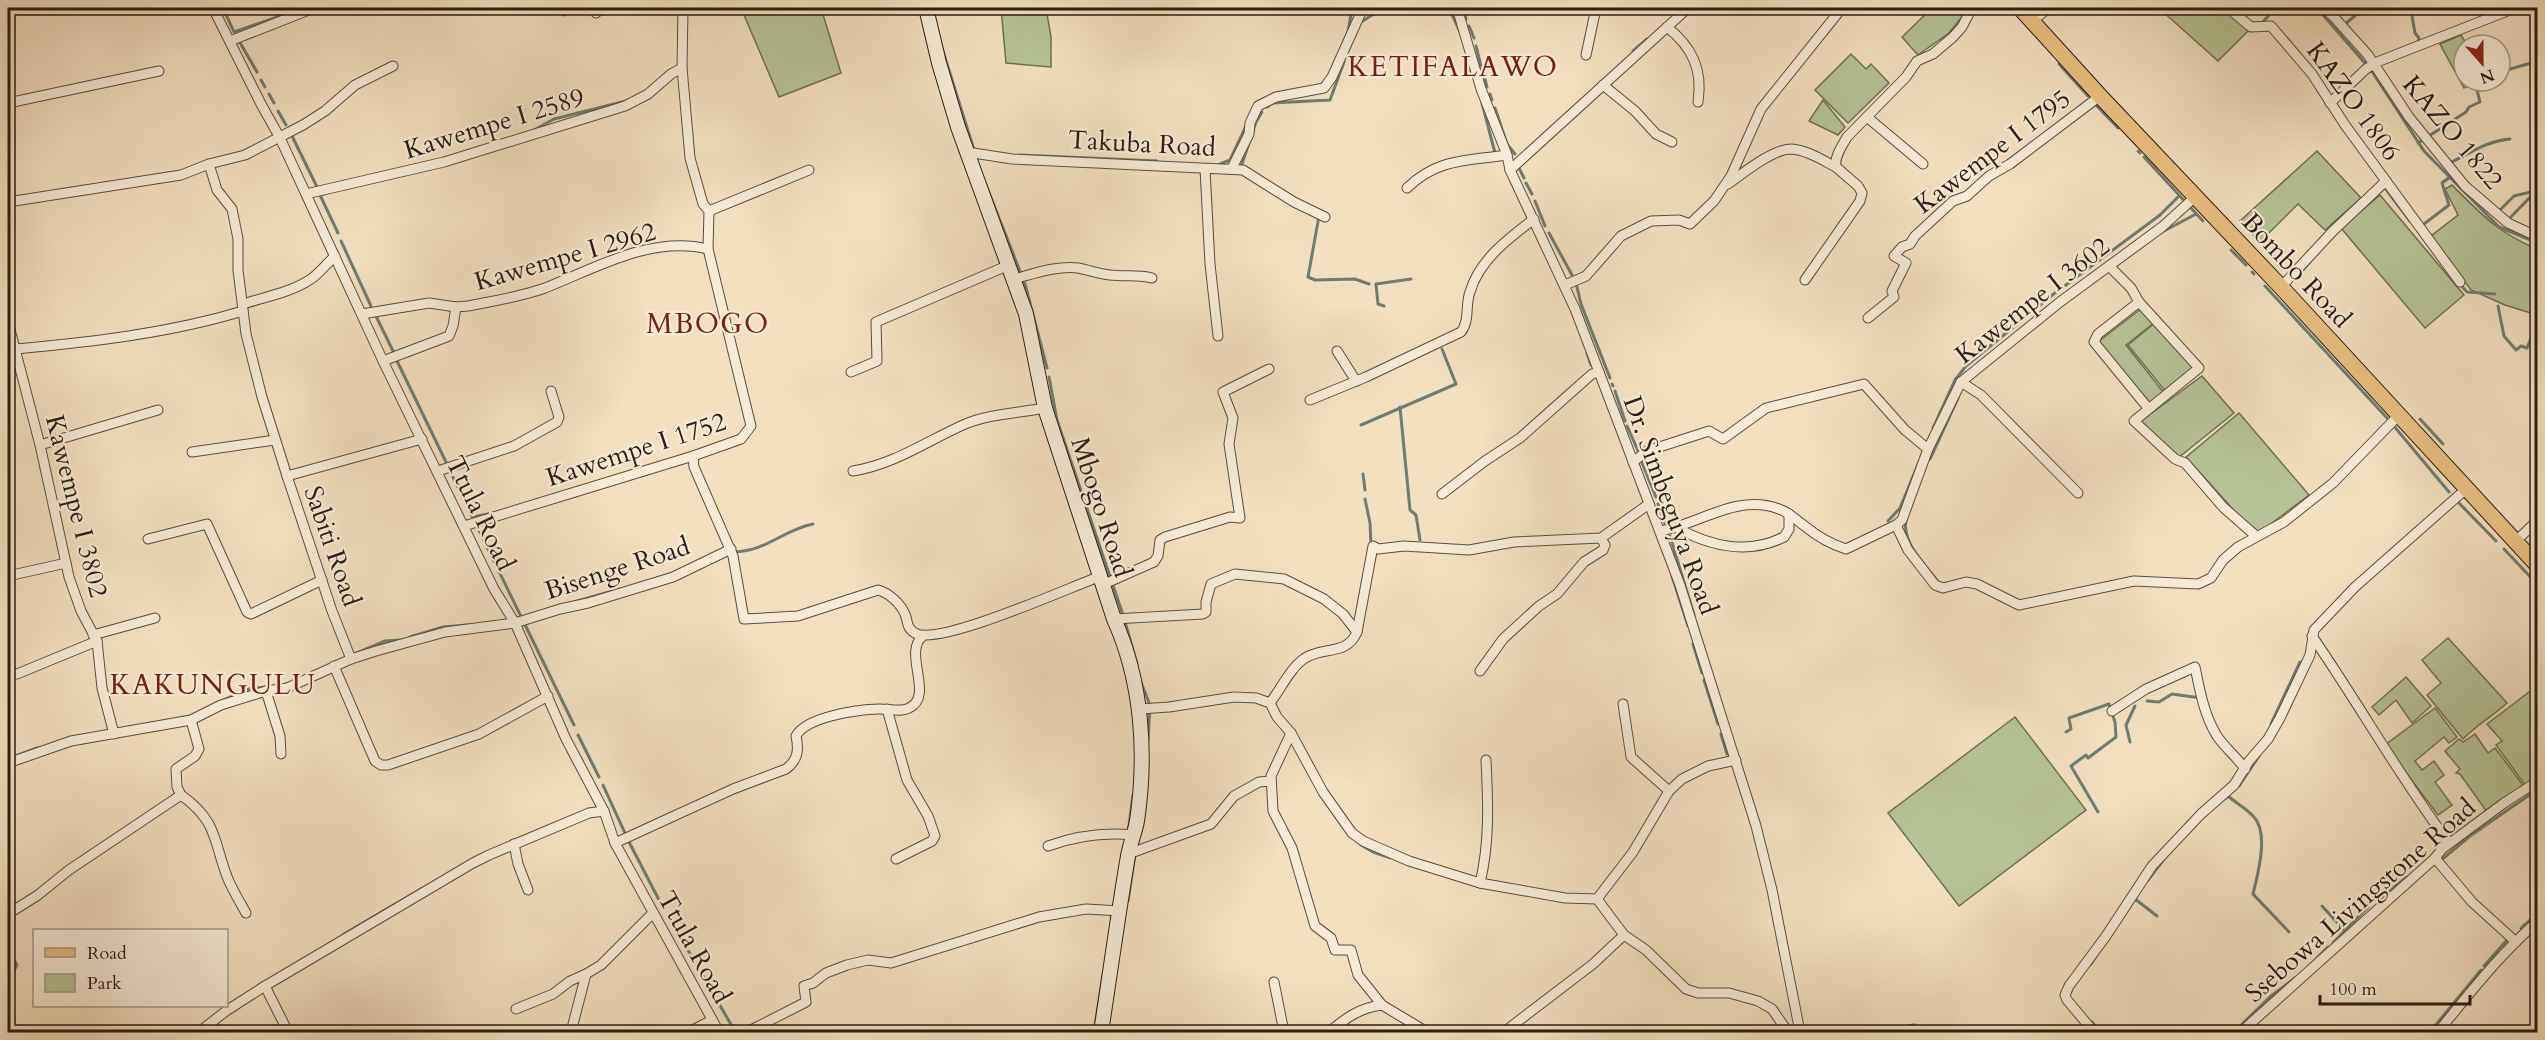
<svg xmlns="http://www.w3.org/2000/svg" width="2545" height="1040" font-family="Cardo,serif">
	<style>
		.green { fill: #b6c396; stroke: #707055; stroke-width: 1.5 }
		.lines { fill: none; stroke-linecap: round; stroke-linejoin: round }
		.stream { stroke: #6e7d72; stroke-width: 3 }
		.street-casing { stroke: #5d4d3f; stroke-width: 11 }
		.secondary-casing { stroke: #2b1c14; stroke-width: 16 }
		.primary-casing { stroke: #2b1c14; stroke-width: 17 }
		.street { stroke: #f7ebd6; stroke-width: 9 }
		.secondary { stroke: #f7ebd6; stroke-width: 14 }
		.primary { stroke: #eac080; stroke-width: 15 }
		.labels { text-anchor: middle; stroke-width: 4.5; stroke-linejoin: round; paint-order: stroke }
		.street-label { font-size: 26px; fill: #2b1c14; stroke: #f7ebd6 }
		.quarter-label { font-size: 28px; letter-spacing: 1.5px; fill: #7a1f14; stroke: #f7ebd6 }
	</style>
	<rect width="100%" height="100%" fill="#f3e0c0"/>
	<filter id="stains"><feTurbulence type="fractalNoise" baseFrequency=".00333" numOctaves="4"/><feColorMatrix values="0 0 0 0 .2 0 0 0 0 .09 0 0 0 0 .02 0 0 0 .5 -.17"/></filter>
	<radialGradient id="worn" r=".72"><stop offset=".6" stop-color="#630" stop-opacity="0"/><stop offset="1" stop-color="#630" stop-opacity=".3"/></radialGradient>
	<g class="green">
		<path d="M741,8H821L841,73L779,97Z"/>
		<path d="M1001,8H1046L1051,37V67L1006,63Z"/>
		<path d="M1932,8H1969L1949,33L1918,55L1902,37Z"/>
		<path d="M2150,8H2226L2249,30L2218,61L2161,10L2155,12Z"/>
		<path d="M2461,35L2467,45H2464V81H2479L2464,88L2440,44Z"/>
		<path d="M1851,54L1866,69L1871,64L1889,83L1848,123L1815,90Z"/>
		<path d="M1823,100L1845,127L1838,135L1809,121Z"/>
		<path d="M2317,151L2361,198L2325,230L2298,204L2260,242L2240,221Z"/>
		<path d="M2452,185C2483,216 2497,232 2537,249V315L2505,305L2471,290L2431,236L2458,215L2445,189Z"/>
		<path d="M2380,195L2464,295L2425,328L2341,228Z"/>
		<path d="M2142,308L2154,323L2126,345L2164,393L2147,406L2098,342Z"/>
		<path d="M2156,322L2194,369L2166,392L2128,345Z"/>
		<path d="M2202,376L2234,413L2178,458L2141,421Z"/>
		<path d="M2239,413L2309,495L2256,535L2186,457Z"/>
		<path d="M2448,638L2507,703C2493,716 2476,725 2463,739L2427,695L2441,683L2422,660Z"/>
		<path d="M2406,677L2431,706L2412,723L2396,700L2379,715L2372,707Z"/>
		<path d="M2537,686V776L2526,786L2496,745L2502,741L2487,724Z"/>
		<path d="M2435,708L2457,737L2449,743L2444,737L2415,761L2422,770L2434,761L2444,775L2435,782L2452,805L2438,815L2385,745Z"/>
		<path d="M2015,717L2086,810L1959,906L1888,813Z"/>
		<path d="M2475,734L2488,753L2495,748L2523,785L2487,812L2460,774L2456,773L2460,769L2445,751L2459,739L2463,742Z"/>
	</g>
	<g class="lines">
		<g class="stream">
			<path d="M223,8L234,32L292,12"/>
			<path d="M1449,8L1460,32"/>
			<path d="M1463,8L1466,19"/>
			<path d="M2317,8L2371,70L2424,151L2499,227L2538,243"/>
			<path d="M563,15L580,8"/>
			<path d="M2412,16L2415,33L2419,38L2418,42"/>
			<path d="M1361,22L1377,12L1419,8"/>
			<path d="M2262,23L2275,8"/>
			<path d="M2344,25L2364,8"/>
			<path d="M1469,26L1474,38"/>
			<path d="M1348,32L1352,8"/>
			<path d="M239,41L257,72"/>
			<path d="M1476,46L1482,70"/>
			<path d="M942,48L974,150"/>
			<path d="M1633,51L1647,39"/>
			<path d="M1469,63L1471,73"/>
			<path d="M2059,64L2088,96"/>
			<path d="M2500,72L2538,61"/>
			<path d="M1484,75L1487,87"/>
			<path d="M261,80L265,87"/>
			<path d="M269,94L274,103"/>
			<path d="M1490,94L1492,100"/>
			<path d="M1482,103L1495,153"/>
			<path d="M2096,105L2118,128"/>
			<path d="M1267,107L1272,103L1330,100L1344,62"/>
			<path d="M1495,108L1507,144L1515,154"/>
			<path d="M278,111L286,125"/>
			<path d="M534,130L554,119L630,100"/>
			<path d="M291,134L318,189"/>
			<path d="M2418,143L2466,112L2469,107L2480,102L2477,90L2488,81"/>
			<path d="M2138,151L2140,153"/>
			<path d="M1020,155L1157,161"/>
			<path d="M2144,157L2203,221"/>
			<path d="M2448,160L2452,162C2472,152 2487,141 2510,139"/>
			<path d="M1218,165L1230,160L1246,126"/>
			<path d="M1518,166L1524,178"/>
			<path d="M1241,167L1256,122L1262,112"/>
			<path d="M1526,183L1532,194"/>
			<path d="M986,185L1025,284L1047,368"/>
			<path d="M2383,189L2385,188L2410,221"/>
			<path d="M324,194L320,195L338,233"/>
			<path d="M1535,201L1545,226"/>
			<path d="M2499,211L2514,196L2535,191"/>
			<path d="M1319,216L1308,277L1315,280L1355,279L1369,284"/>
			<path d="M2508,220L2538,189"/>
			<path d="M2420,227L2449,205L2442,183L2450,177"/>
			<path d="M2164,231L2196,214"/>
			<path d="M1549,233L1572,275"/>
			<path d="M341,241L371,306"/>
			<path d="M2231,250L2246,265"/>
			<path d="M2252,272L2254,274"/>
			<path d="M2301,272L2310,262"/>
			<path d="M1576,283L1581,304L1610,378"/>
			<path d="M2459,283L2467,292L2495,294"/>
			<path d="M2265,286L2388,419L2449,492"/>
			<path d="M1384,306L1378,304L1376,284L1411,279"/>
			<path d="M2498,306L2504,336L2516,350L2521,346L2527,348L2534,331H2538"/>
			<path d="M375,314L394,353"/>
			<path d="M1587,353L1591,365"/>
			<path d="M397,361L446,462"/>
			<path d="M1049,377L1057,420L1123,615"/>
			<path d="M1612,384L1613,386"/>
			<path d="M1615,391L1625,421"/>
			<path d="M1400,407L1410,510L1416,515L1420,540"/>
			<path d="M2420,419L2443,444"/>
			<path d="M1361,425L1456,384L1442,349"/>
			<path d="M1627,426L1639,453"/>
			<path d="M1933,428L1955,380L1966,366L2051,296L2160,215L2179,196"/>
			<path d="M1640,458L1656,497"/>
			<path d="M1930,459L1958,398"/>
			<path d="M450,471L574,725"/>
			<path d="M1363,474L1365,490"/>
			<path d="M1365,499L1370,523L1371,544"/>
			<path d="M2457,501L2496,541"/>
			<path d="M1658,504L1666,526"/>
			<path d="M473,517L493,513"/>
			<path d="M1906,520C1901,543 1927,566 1939,583"/>
			<path d="M1888,521L1900,508L1919,462"/>
			<path d="M1670,536L1694,615"/>
			<path d="M2504,549L2538,585"/>
			<path d="M734,552C767,551 783,530 813,524"/>
			<path d="M1672,576L1688,626"/>
			<path d="M577,601L620,589"/>
			<path d="M1125,622L1137,664"/>
			<path d="M410,637L443,627L467,625"/>
			<path d="M1693,644L1702,673"/>
			<path d="M8,656L16,672"/>
			<path d="M320,669L385,641L400,640"/>
			<path d="M1140,680L1150,705L1148,740"/>
			<path d="M1704,680L1718,724"/>
			<path d="M2147,701L2159,702L2172,694L2201,698"/>
			<path d="M219,702L248,689L266,687"/>
			<path d="M2271,724L2300,662"/>
			<path d="M2066,732L2071,729L2069,718L2109,704L2115,722L2116,737L2088,758L2086,755L2071,766L2098,812"/>
			<path d="M1721,734L1727,754"/>
			<path d="M578,735L599,777"/>
			<path d="M2130,742L2126,725L2135,706"/>
			<path d="M8,759L37,748"/>
			<path d="M603,785L625,833"/>
			<path d="M2239,786L2259,756"/>
			<path d="M2226,798L2228,796C2236,803 2247,809 2254,817C2269,833 2258,874 2253,894L2289,932"/>
			<path d="M1128,833L1133,795"/>
			<path d="M628,840L659,900"/>
			<path d="M1361,845L1373,852L1391,858"/>
			<path d="M2440,861L2470,836L2538,789"/>
			<path d="M2148,880L2164,859"/>
			<path d="M2135,899L2157,916"/>
			<path d="M2378,900L2407,877"/>
			<path d="M1128,901L1135,854"/>
			<path d="M2322,906L2345,931"/>
			<path d="M671,921L714,995"/>
			<path d="M2521,928L2538,913"/>
			<path d="M344,934L421,889"/>
			<path d="M2333,943L2368,907"/>
			<path d="M8,949L17,965L8,981"/>
			<path d="M2317,958L2328,947"/>
			<path d="M2091,964L2102,947"/>
			<path d="M2484,966L2507,940"/>
			<path d="M718,1002L733,1028"/>
			<path d="M2092,1022L2100,1032"/>
			<path d="M1094,1032L1103,975"/>
			<path d="M2234,1032L2271,996L2295,978"/>
			<path d="M2430,1032L2481,970"/>
		</g>
		<g class="street-casing">
			<g id="street">
				<path d="M213,8L261,104L280,138L383,361L494,589L515,623L566,739L604,811L615,843L719,1032"/>
				<path d="M1457,8L1481,89L1507,155L1510,170L1575,309L1680,585L1756,826L1772,890L1800,1032"/>
				<path d="M2228,8L2251,27L2271,26L2312,74L2345,125L2386,181L2333,231L2281,287"/>
				<path d="M2323,8L2333,16L2368,55L2409,117L2465,186L2508,223L2538,237"/>
				<path d="M8,10L18,8"/>
				<path d="M596,13L601,8"/>
				<path d="M2032,21L2049,8"/>
				<path d="M1667,27C1692,47 1703,69 1698,102"/>
				<path d="M230,41L314,8"/>
				<path d="M1586,55L1596,8"/>
				<path d="M1603,85L1635,111L1656,134L1672,142"/>
				<path d="M8,103L159,71"/>
				<path d="M2330,103L2366,69L2377,62L2515,8"/>
				<path d="M1867,117L1923,164"/>
				<path d="M967,152L1012,159L1243,170L1294,202L1325,217"/>
				<path d="M209,164L217,190L232,209L238,239V270L246,334L262,397L287,476"/>
				<path d="M1232,168L1249,134L1250,123L1258,106L1276,97L1324,88L1332,77L1363,8"/>
				<path d="M1205,169L1210,264L1218,336"/>
				<path d="M1510,170L1688,8"/>
				<path d="M2386,181L2460,282"/>
				<path d="M1728,184C1743,173 1773,149 1791,149C1807,150 1822,160 1836,167"/>
				<path d="M1407,188C1438,158 1467,161 1507,155"/>
				<path d="M306,194L444,162L625,106L648,94L671,74L682,68"/>
				<path d="M8,202L181,175L209,164L245,155L303,125L325,111L355,85L393,66"/>
				<path d="M709,211L809,170"/>
				<path d="M2109,266L2131,288L2139,302L2098,334L2094,342L2148,408"/>
				<path d="M1014,279C1033,274 1058,265 1078,268C1089,270 1099,274 1110,275C1125,277 1136,274 1152,278"/>
				<path d="M1805,280L1860,201L1862,193L1858,186L1836,167C1834,157 1842,146 1847,137L1906,77L1917,61L1933,54L1953,37L1962,27L1972,8"/>
				<path d="M1565,285L1586,276L1621,236L1651,221L1679,220L1690,224L1714,201L1731,176L1761,109L1842,8"/>
				<path d="M2139,302L2199,368L2134,421L2175,459L2185,463L2223,507L2256,536"/>
				<path d="M243,304C265,297 292,292 311,279C320,273 327,263 335,256"/>
				<path d="M362,314L429,303L456,307L468,306C493,301 520,297 545,288C596,268 651,235 708,249"/>
				<path d="M1868,318L1894,297L1892,291L1906,263L1894,256L1902,247L1910,244L1915,236L1953,201L1967,196L1989,176L2010,164L2100,96"/>
				<path d="M8,322L40,445L69,577L81,611L97,641L102,688L114,734"/>
				<path d="M16,349C92,342 170,333 243,311"/>
				<path d="M1337,351L1356,381"/>
				<path d="M383,361L449,336L453,326L456,307"/>
				<path d="M851,372L877,361L876,322L1009,265"/>
				<path d="M1961,382L1981,395L2078,493"/>
				<path d="M1310,400L1366,377L1461,332C1470,321 1465,305 1470,292C1479,260 1509,238 1534,219"/>
				<path d="M40,445L158,410"/>
				<path d="M192,452L275,440"/>
				<path d="M693,456L694,467L733,556L744,619L798,616L878,590C889,593 900,603 905,614C908,621 906,628 915,633C938,647 1070,587 1101,576"/>
				<path d="M1633,462L1647,451L1709,431L1723,439L1766,408L1864,384L1905,430L1928,449"/>
				<path d="M438,471L514,446L557,422L559,417L551,391"/>
				<path d="M853,471C893,465 927,441 963,425C988,414 1018,413 1045,408"/>
				<path d="M1442,494L1485,461L1520,438L1592,374L1599,372"/>
				<path d="M1896,525L1908,550L1935,585L1943,588L1966,582L1977,584L2019,605L2134,581L2198,584L2211,578L2223,560L2238,547L2284,522L2333,483L2398,416"/>
				<path d="M464,526L693,456L741,439L751,426L708,249L709,211L703,204L690,158L682,68L683,8"/>
				<path d="M1677,528C1712,547 1748,555 1784,537L1789,529V514"/>
				<path d="M1660,531C1700,524 1737,493 1779,509C1789,512 1797,521 1806,527C1818,537 1831,544 1846,549L1896,525L1902,520L1928,449L1961,382L2060,302L2162,227L2195,197"/>
				<path d="M148,539L207,524L247,612L251,614L322,580"/>
				<path d="M2515,542L2538,520"/>
				<path d="M8,576L66,563"/>
				<path d="M1102,585L1154,562L1158,556L1160,540L1165,537L1230,517L1240,518L1229,444L1233,418L1223,392L1269,369"/>
				<path d="M1114,619L1203,614L1206,612V602L1211,584L1235,574L1284,579L1324,599L1343,614L1357,632"/>
				<path d="M93,635L155,618"/>
				<path d="M2312,636C2359,704 2399,776 2449,843"/>
				<path d="M351,659L332,611L287,476L422,439"/>
				<path d="M334,666L375,761L381,765H388L479,734L548,696"/>
				<path d="M1480,671L1503,639L1539,606L1557,594L1584,562L1603,550L1605,545L1601,538"/>
				<path d="M17,674L97,641"/>
				<path d="M266,691L280,736L281,754"/>
				<path d="M1270,703C1281,689 1290,668 1305,658C1324,646 1347,656 1357,632L1373,546L1378,549L1404,546L1469,550L1514,542L1601,538L1649,504"/>
				<path d="M1623,704L1631,757L1669,791"/>
				<path d="M887,709L907,780L928,816L935,836L932,841L896,859"/>
				<path d="M1140,709L1169,707L1234,697L1256,698L1270,703L1277,717L1291,733L1323,792L1352,833L1363,841L1409,861L1480,883L1565,898L1597,899"/>
				<path d="M2112,711L2146,689L2195,667C2200,691 2204,715 2217,736C2225,748 2237,757 2245,769"/>
				<path d="M1291,733L1271,776L1273,811L1292,848L1315,926L1331,938L1335,950H1351L1358,975L1382,1005"/>
				<path d="M8,763L71,741L191,720L221,705L266,691L287,688L351,659L376,651L445,632L515,623L560,609L588,603L673,577L731,549"/>
				<path d="M181,795C219,822 213,842 228,879C233,891 240,902 246,913"/>
				<path d="M615,843L733,789L786,769C798,760 799,750 796,736C806,717 856,710 877,709C887,708 900,713 909,708C935,696 902,652 923,636"/>
				<path d="M514,844L518,864L528,890"/>
				<path d="M1048,846C1076,836 1104,832 1133,835"/>
				<path d="M1128,854L1211,824L1234,796L1259,782L1271,781"/>
				<path d="M2435,858L2472,902L2516,942"/>
				<path d="M1480,883C1490,842 1488,801 1486,760"/>
				<path d="M1597,899L1633,852L1669,791L1682,779L1708,766L1736,760"/>
				<path d="M8,914L38,895L69,870L181,795L177,787L176,769L195,756L199,749L191,720"/>
				<path d="M1624,935L1646,950L1686,989L1698,993H1729L1758,1001L1772,1009L1788,1032"/>
				<path d="M1274,982L1284,1032"/>
				<path d="M265,986L288,1032"/>
				<path d="M516,1009L553,994L570,981L586,974"/>
				<path d="M199,1032L226,1011L265,986L473,863L489,855L589,813L604,811"/>
				<path d="M571,1032L586,974L601,965L652,914"/>
				<path d="M689,1032L712,1020"/>
				<path d="M737,1032L751,1030L806,1002L804,986L813,983L826,973L847,965L868,960L891,963L1039,917L1086,909L1121,911"/>
				<path d="M1329,1032C1346,1018 1359,1008 1382,1005L1427,1032"/>
				<path d="M1504,1032L1593,964L1624,935L1597,899"/>
				<path d="M1904,1032L1914,1029"/>
				<path d="M2094,1032L2067,1000L2065,995L2069,986L2106,936L2152,866L2201,814L2234,785L2249,761L2268,739L2280,718L2310,655L2314,630L2355,587L2466,489"/>
				<path d="M2241,1032L2435,858L2442,849L2504,803L2538,781"/>
				<path d="M2438,1032C2469,994 2500,954 2538,921"/>
			</g>
		</g>
		<g class="secondary-casing">
			<path id="secondary" d="M926,8L939,63L958,127L1026,314L1045,408L1114,619C1142,681 1147,753 1137,821C1135,832 1130,844 1128,856C1118,915 1110,974 1101,1032"/>
		</g>
		<g class="primary-casing">
			<path id="primary" d="M2020,8L2100,96L2281,287L2538,566"/>
		</g>
		<use href="#street" class="street"/>
		<use href="#secondary" class="secondary"/>
		<use href="#primary" class="primary"/>
	</g>
	<g class="labels">
		<g class="street-label">
			<text transform="translate(2354 101) rotate(54)" y="9">KAZO 1806</text>
			<text transform="translate(494 123) rotate(-17)" y="9">Kawempe I 2589</text>
			<text transform="translate(2453 132) rotate(50)" y="9">KAZO 1822</text>
			<text transform="translate(1142 143) rotate(3)" y="9">Takuba Road</text>
			<text transform="translate(1992 151) rotate(-37)" y="9">Kawempe I 1795</text>
			<text transform="translate(565 256) rotate(-16)" y="9">Kawempe I 2962</text>
			<text transform="translate(2297 270) rotate(47)" y="9">Bombo Road</text>
			<text transform="translate(2032 300) rotate(-38)" y="9">Kawempe I 3602</text>
			<text transform="translate(636 449) rotate(-18)" y="9">Kawempe I 1752</text>
			<text transform="translate(1671 505) rotate(70)" y="9">Dr. Simbeguya Road</text>
			<text transform="translate(77 506) rotate(76)" y="9">Kawempe I 3802</text>
			<text transform="translate(1102 507) rotate(72)" y="9">Mbogo Road</text>
			<text transform="translate(481 513) rotate(64)" y="9">Ttula Road</text>
			<text transform="translate(333 546) rotate(71)" y="9">Sabiti Road</text>
			<text transform="translate(617 568) rotate(-18)" y="9">Bisenge Road</text>
			<text transform="translate(2360 900) rotate(-41)" y="9">Ssebowa Livingstone Road</text>
			<text transform="translate(695 947) rotate(61)" y="9">Ttula Road</text>
		</g>
		<g class="quarter-label">
			<text x="1453" y="76">KETIFALAWO</text>
			<text x="708" y="333">MBOGO</text>
			<text x="213" y="694">KAKUNGULU</text>
		</g>
	</g>
	<rect width="2545" height="1040" fill="none" stroke="#f3e0c0" stroke-width="30"/>
	<rect x="9" y="9" width="2527" height="1022" fill="none" stroke="#2b1c14" stroke-width="3"/>
	<rect x="15" y="15" width="2515" height="1010" fill="none" stroke="#2b1c14" stroke-width="1.5"/>
	<rect x="33" y="929" width="195" height="78" fill="#f7ebd6" stroke="#a59888" stroke-width="1.5"/>
	<rect x="45" y="948" width="30" height="9" fill="#eac080" stroke="#a59888" stroke-width="1.5"/>
	<text x="87" y="959" font-size="18" fill="#2b1c14">Road</text>
	<rect x="45" y="974" width="30" height="18" fill="#b6c396" stroke="#a59888" stroke-width="1.5"/>
	<text x="87" y="989" font-size="18" fill="#2b1c14">Park</text>
	<g transform="translate(2482 63) rotate(159)"><circle r="28" fill="#f7ebd6" stroke="#a59888" stroke-width="1.5"/>
	<path d="M0-4.5L10 22L0 15L-10 22Z" fill="#8f2418"/>
	<text y="-9" font-size="16" font-weight="bold" text-anchor="middle" fill="#2b1c14">N</text>
	</g>
	<path d="M2320 995v9h150v-9" fill="none" stroke="#2b1c14" stroke-width="3"/>
	<text x="2329" y="995" font-size="18" fill="#2b1c14" stroke="#f7ebd6" stroke-width="4.5" paint-order="stroke">100 m</text>
	<rect width="100%" height="100%" filter="url(#stains)"/>
	<rect width="100%" height="100%" fill="url(#worn)"/>
</svg>
